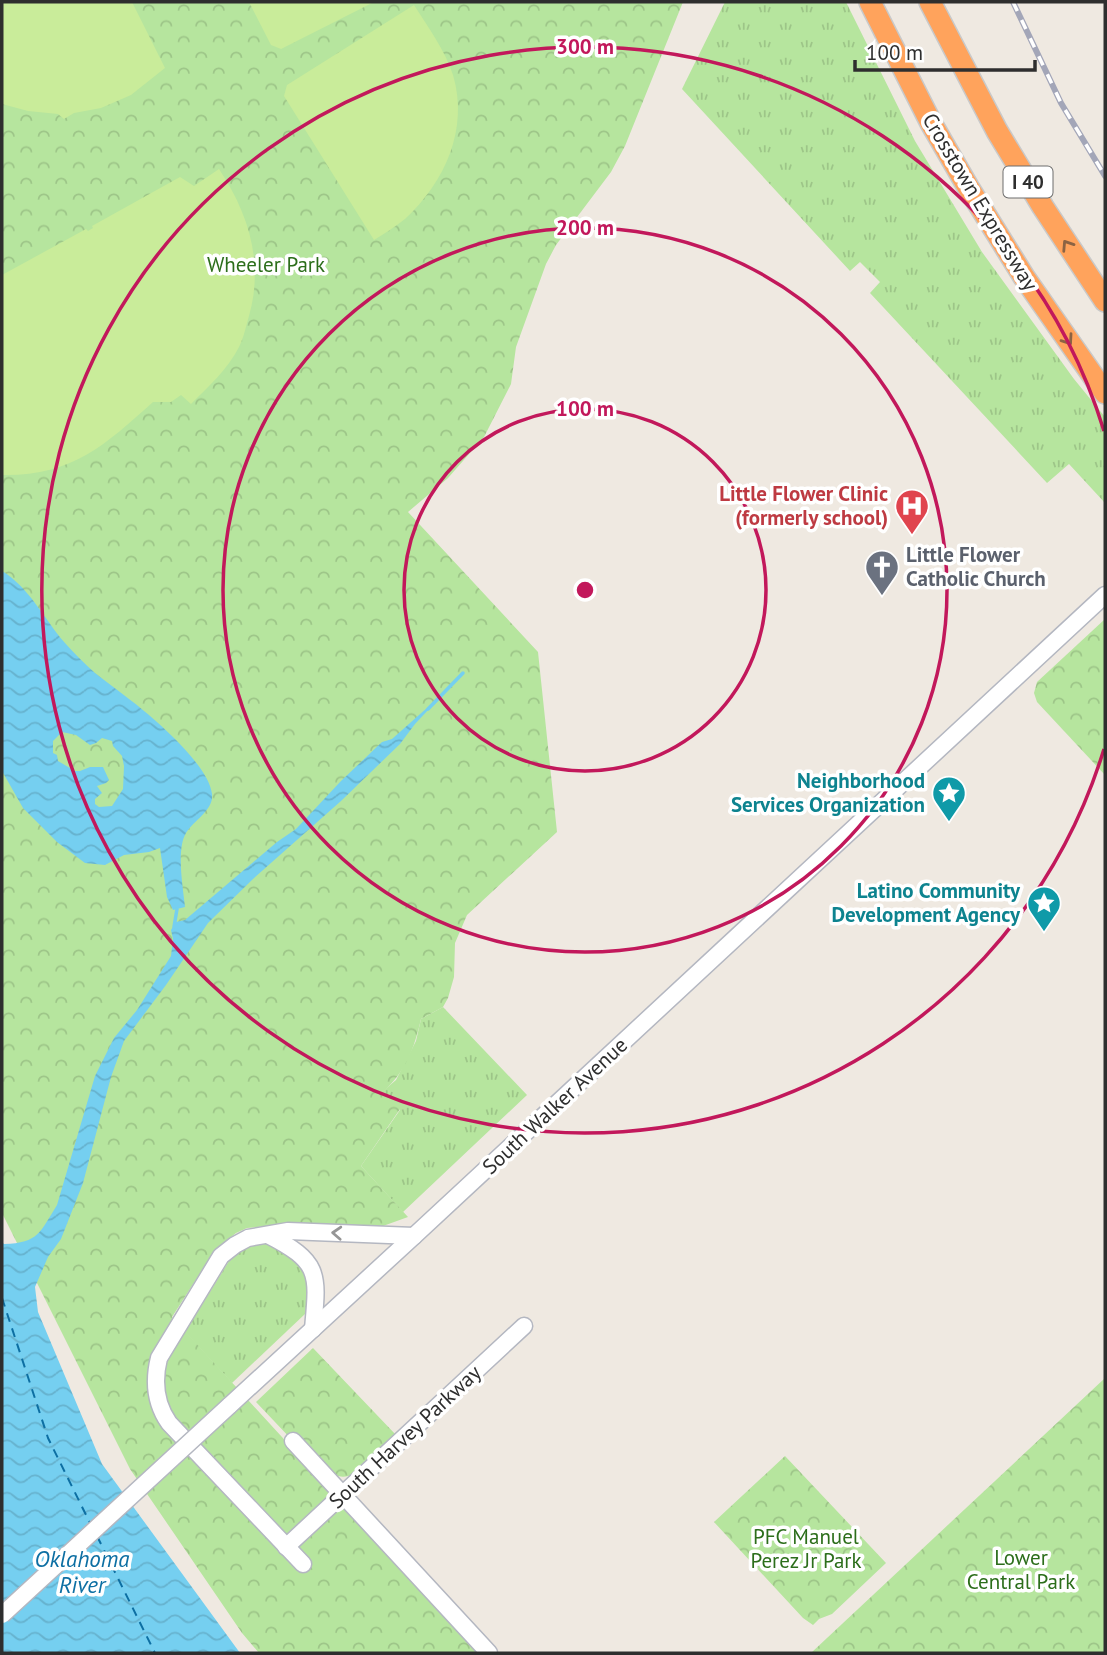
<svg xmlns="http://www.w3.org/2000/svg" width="1107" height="1655" font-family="'PT Sans',sans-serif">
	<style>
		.grass { fill: url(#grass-tufts) }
		.forest { fill: url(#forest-crowns) }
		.pitch { fill: #c9ec9a }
		.water { fill: url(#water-waves); fill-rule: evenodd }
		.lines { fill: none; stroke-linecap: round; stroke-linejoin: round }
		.stream { stroke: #75cff0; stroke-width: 3.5 }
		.ferry { stroke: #0d6fa3; stroke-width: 2; stroke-dasharray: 9 7; stroke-linecap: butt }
		.secondary-casing { stroke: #b4b7c1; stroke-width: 19 }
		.highway-casing { stroke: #c9c9c9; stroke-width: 24 }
		.secondary { stroke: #fff; stroke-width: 16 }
		.highway { stroke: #ffa35c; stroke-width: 21 }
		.rail-casing { stroke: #a3a6b8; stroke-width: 6 }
		.rail { stroke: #fff; stroke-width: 3.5; stroke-dasharray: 10; stroke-linecap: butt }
		.secondary-bridge-casing { stroke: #b4b7c1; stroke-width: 19; stroke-linecap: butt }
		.secondary-bridge { stroke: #fff; stroke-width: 16 }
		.oneway { stroke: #8c6343 }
		.oneway2 { stroke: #969696 }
		.ring { fill: none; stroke: #c2185b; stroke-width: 3.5 }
		.labels { text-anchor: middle; stroke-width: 7; stroke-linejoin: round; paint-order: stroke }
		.shield { fill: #fff; stroke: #6d6d6d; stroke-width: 2 }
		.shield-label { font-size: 19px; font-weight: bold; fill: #2e2e2e }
		.street-label { font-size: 21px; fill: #2e2e2e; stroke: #fff }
		.park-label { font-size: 21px; fill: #2c6e1b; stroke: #fff }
		.health-label { font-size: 21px; font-weight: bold; fill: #be3a42; stroke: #fff; text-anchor: end }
		.worship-label { font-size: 21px; font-weight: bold; fill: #5b616d; stroke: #fff; text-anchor: start }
		.culture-label { font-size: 21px; font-weight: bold; fill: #0d838f; stroke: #fff; text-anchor: end }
		.water-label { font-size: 23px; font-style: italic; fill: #0d6fa3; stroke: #fff }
		.centre { fill: #c2185b; stroke: #fff; stroke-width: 3.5 }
		.ring-label { font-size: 21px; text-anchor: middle; font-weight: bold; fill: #c2185b; stroke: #fff; stroke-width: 7; stroke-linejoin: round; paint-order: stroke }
	</style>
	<defs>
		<pattern id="grass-tufts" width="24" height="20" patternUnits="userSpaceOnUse" patternTransform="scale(1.75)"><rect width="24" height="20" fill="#b6e59e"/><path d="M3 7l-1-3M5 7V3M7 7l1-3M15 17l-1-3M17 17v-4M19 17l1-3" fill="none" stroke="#9dc588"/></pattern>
		<pattern id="forest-crowns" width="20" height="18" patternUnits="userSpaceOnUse" patternTransform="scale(1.75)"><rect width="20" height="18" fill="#b6e59e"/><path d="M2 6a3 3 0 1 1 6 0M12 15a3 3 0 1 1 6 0" fill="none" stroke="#9dc588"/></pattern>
		<pattern id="water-waves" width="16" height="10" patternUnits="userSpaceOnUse" patternTransform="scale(1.75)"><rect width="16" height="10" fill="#75cff0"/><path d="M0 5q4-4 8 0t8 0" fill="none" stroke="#66b2ce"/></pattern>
	</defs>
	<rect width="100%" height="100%" fill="#efe9e1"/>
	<g class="grass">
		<path d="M725,2H846L915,141L982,252L1074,379L1105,417V503L1069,464L1047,483L870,293L880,282L860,262L850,271L682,89Z"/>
		<path d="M443,1007L527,1095L403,1212L361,1166L400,1110L382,1092L396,1080L416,1041L421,1019Z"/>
		<path d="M268,1243L281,1245L306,1271L309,1284L308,1304L305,1314L232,1383L185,1332L229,1261L248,1246Z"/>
	</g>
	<g class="forest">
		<path d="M2,2H683L625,146L611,172L556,245L546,264L516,347L511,384L484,437L448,478L408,512L538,652L557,832L467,915L455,943L454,977L448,998L443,1007L421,1019C414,1049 406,1071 383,1092L400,1109L361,1166L408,1217L383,1226L370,1229L268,1226L247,1228L236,1233L215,1250L172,1317L480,1653H259L242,1633L130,1469L2,1213Z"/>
		<path d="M1105,619V775L1037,702L1034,693L1037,682Z"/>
		<path d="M313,1348L396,1435L354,1474C347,1477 340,1478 334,1474L329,1479L256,1402Z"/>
		<path d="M1105,1378V1653H811Z"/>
		<path d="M785,1456L886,1563L832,1614L819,1619L813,1625L803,1618L714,1522Z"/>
	</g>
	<g class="pitch">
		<path d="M2,2H132L165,68L131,95L101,108L74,113L64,119L58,114L28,111L2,104Z"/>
		<path d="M249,2H374L281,49L271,45Z"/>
		<path d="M414,5C428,27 445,50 453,75C469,129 445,182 405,219C395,227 384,234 374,240L284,96L287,85Z"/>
		<path d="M219,169C249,214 264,263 249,316C246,326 244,337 239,347C228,369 208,387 191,404L181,395L171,402H153C104,446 72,476 2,475V275L86,229L88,231L93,228L92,226L180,177L194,186Z"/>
	</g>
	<g class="water">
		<path d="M2,571C30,588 44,619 65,643C74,653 85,664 95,673C106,682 118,690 129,699C153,717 209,765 212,794C214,810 194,820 186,833C176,850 183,887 185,907L173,910L167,897L160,848L149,852L124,855L105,865L85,863L57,842L23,808L2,771ZM62,732L76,735L90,745L96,743L102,738L112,741L113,746L122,756L124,766L123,789L112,806L99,807L95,804V799L102,793L97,786L106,783L109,780L103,767H90L80,771H75L58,761L57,755L53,753V741Z"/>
		<path d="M428,707L430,708L415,724L400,744L341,801L253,879L208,923L166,985L124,1041L111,1077L83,1183L61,1239L48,1257L35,1287L38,1312L102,1464L240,1653H2V1242L4,1244C39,1243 40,1232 57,1205L95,1076L114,1038L137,1010L171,956L173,939L171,930L176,922L185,920L277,842L296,829L341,781L382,742L392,739Z"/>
	</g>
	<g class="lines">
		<g class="stream">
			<path d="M428,709L463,673"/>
			<path d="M174,927L177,909"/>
		</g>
		<g class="ferry">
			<path d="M2,1298L48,1438L91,1525"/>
			<path d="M97,1536L155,1653"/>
		</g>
		<g class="secondary-casing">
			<g id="secondary">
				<path d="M268,1235C321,1262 318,1274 313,1329"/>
				<path d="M229,1406L414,1236L1105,595"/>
				<path d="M293,1441L489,1653"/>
				<path d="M286,1547L524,1326"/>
				<path d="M303,1564L169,1423C155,1403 153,1382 159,1358L221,1256L235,1245L248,1238L288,1231L414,1236"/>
			</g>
		</g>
		<g class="highway-casing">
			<g id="highway">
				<path d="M870,2L931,123L968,187L1024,277L1105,393"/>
				<path d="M930,2L997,131L1043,207L1105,301"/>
			</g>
		</g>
		<use href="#secondary" class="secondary"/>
		<use href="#highway" class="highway"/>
		<g class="rail-casing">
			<path id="rail" d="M1013,2L1061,103L1105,176"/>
		</g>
		<use href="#rail" class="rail"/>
		<g class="secondary-bridge-casing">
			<path id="secondary-bridge" d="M2,1615L229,1406"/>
		</g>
		<use href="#secondary-bridge" class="secondary-bridge"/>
	</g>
	<defs><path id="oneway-chevron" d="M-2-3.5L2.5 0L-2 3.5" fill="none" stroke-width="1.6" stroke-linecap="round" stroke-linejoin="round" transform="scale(1.75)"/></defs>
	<g class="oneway">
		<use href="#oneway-chevron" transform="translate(1067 245) rotate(-123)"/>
		<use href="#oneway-chevron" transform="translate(1068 340) rotate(55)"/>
	</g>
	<use class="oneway2" href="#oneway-chevron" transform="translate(337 1233) rotate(-177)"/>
	<g class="ring">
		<circle cx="585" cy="590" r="181"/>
		<circle cx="585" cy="590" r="362"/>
		<path d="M1104 749A543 543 0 1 1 1104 431"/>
	</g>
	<defs>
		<g id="hospital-pin" transform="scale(1.75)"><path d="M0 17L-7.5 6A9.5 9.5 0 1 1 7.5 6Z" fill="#e0444e" stroke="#fff"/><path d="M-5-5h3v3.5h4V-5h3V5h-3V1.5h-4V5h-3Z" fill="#fff"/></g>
		<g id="church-pin" transform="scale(1.75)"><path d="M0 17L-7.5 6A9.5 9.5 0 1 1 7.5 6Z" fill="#6b7280" stroke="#fff"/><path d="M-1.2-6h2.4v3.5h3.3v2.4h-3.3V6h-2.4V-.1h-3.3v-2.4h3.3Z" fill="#fff"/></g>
		<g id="sight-pin" transform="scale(1.75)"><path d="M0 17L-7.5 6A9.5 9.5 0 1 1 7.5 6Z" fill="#0f9aa8" stroke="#fff"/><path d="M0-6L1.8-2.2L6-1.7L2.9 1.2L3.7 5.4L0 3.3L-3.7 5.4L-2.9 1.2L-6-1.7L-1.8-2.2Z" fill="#fff"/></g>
	</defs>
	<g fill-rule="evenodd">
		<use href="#hospital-pin" x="912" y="506"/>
		<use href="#church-pin" x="882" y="567"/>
		<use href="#sight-pin" x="949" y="793"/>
		<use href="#sight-pin" x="1044" y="903"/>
	</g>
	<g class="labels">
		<rect class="shield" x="1003.5" y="166.5" width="49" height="31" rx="5"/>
		<g class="shield-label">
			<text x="1028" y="189">I 40</text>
		</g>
		<g class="street-label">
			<text transform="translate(980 202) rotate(59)" y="7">Crosstown Expressway</text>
			<text transform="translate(555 1106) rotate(-43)" y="7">South Walker Avenue</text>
			<text transform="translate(405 1437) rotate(-43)" y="7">South Harvey Parkway</text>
		</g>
		<g class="park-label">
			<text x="266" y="272">Wheeler Park</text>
			<text x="806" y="1544">PFC Manuel<tspan x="806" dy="24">Perez Jr Park</tspan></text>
			<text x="1021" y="1565">Lower<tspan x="1021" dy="24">Central Park</tspan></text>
		</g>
		<g class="health-label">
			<text x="888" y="501">Little Flower Clinic<tspan x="888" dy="24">(formerly school)</tspan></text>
		</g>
		<g class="worship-label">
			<text x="906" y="562">Little Flower<tspan x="906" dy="24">Catholic Church</tspan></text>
		</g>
		<g class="culture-label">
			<text x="925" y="788">Neighborhood<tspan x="925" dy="24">Services Organization</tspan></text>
			<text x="1020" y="898">Latino Community<tspan x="1020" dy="24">Development Agency</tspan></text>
		</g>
		<g class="water-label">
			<text x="82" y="1567">Oklahoma<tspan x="82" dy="26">River</tspan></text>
		</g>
	</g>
	<circle cx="585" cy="590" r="10" class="centre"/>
	<g class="ring-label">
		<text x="585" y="54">300 m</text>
		<text x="585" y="235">200 m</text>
		<text x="585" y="416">100 m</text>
	</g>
	<rect width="1107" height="1655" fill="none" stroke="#2e2e2e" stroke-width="7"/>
	<path d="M855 60v10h180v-10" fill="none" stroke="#2e2e2e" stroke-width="3.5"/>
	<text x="866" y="60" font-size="21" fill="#2e2e2e" stroke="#ffffff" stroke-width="5" paint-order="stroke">100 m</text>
</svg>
